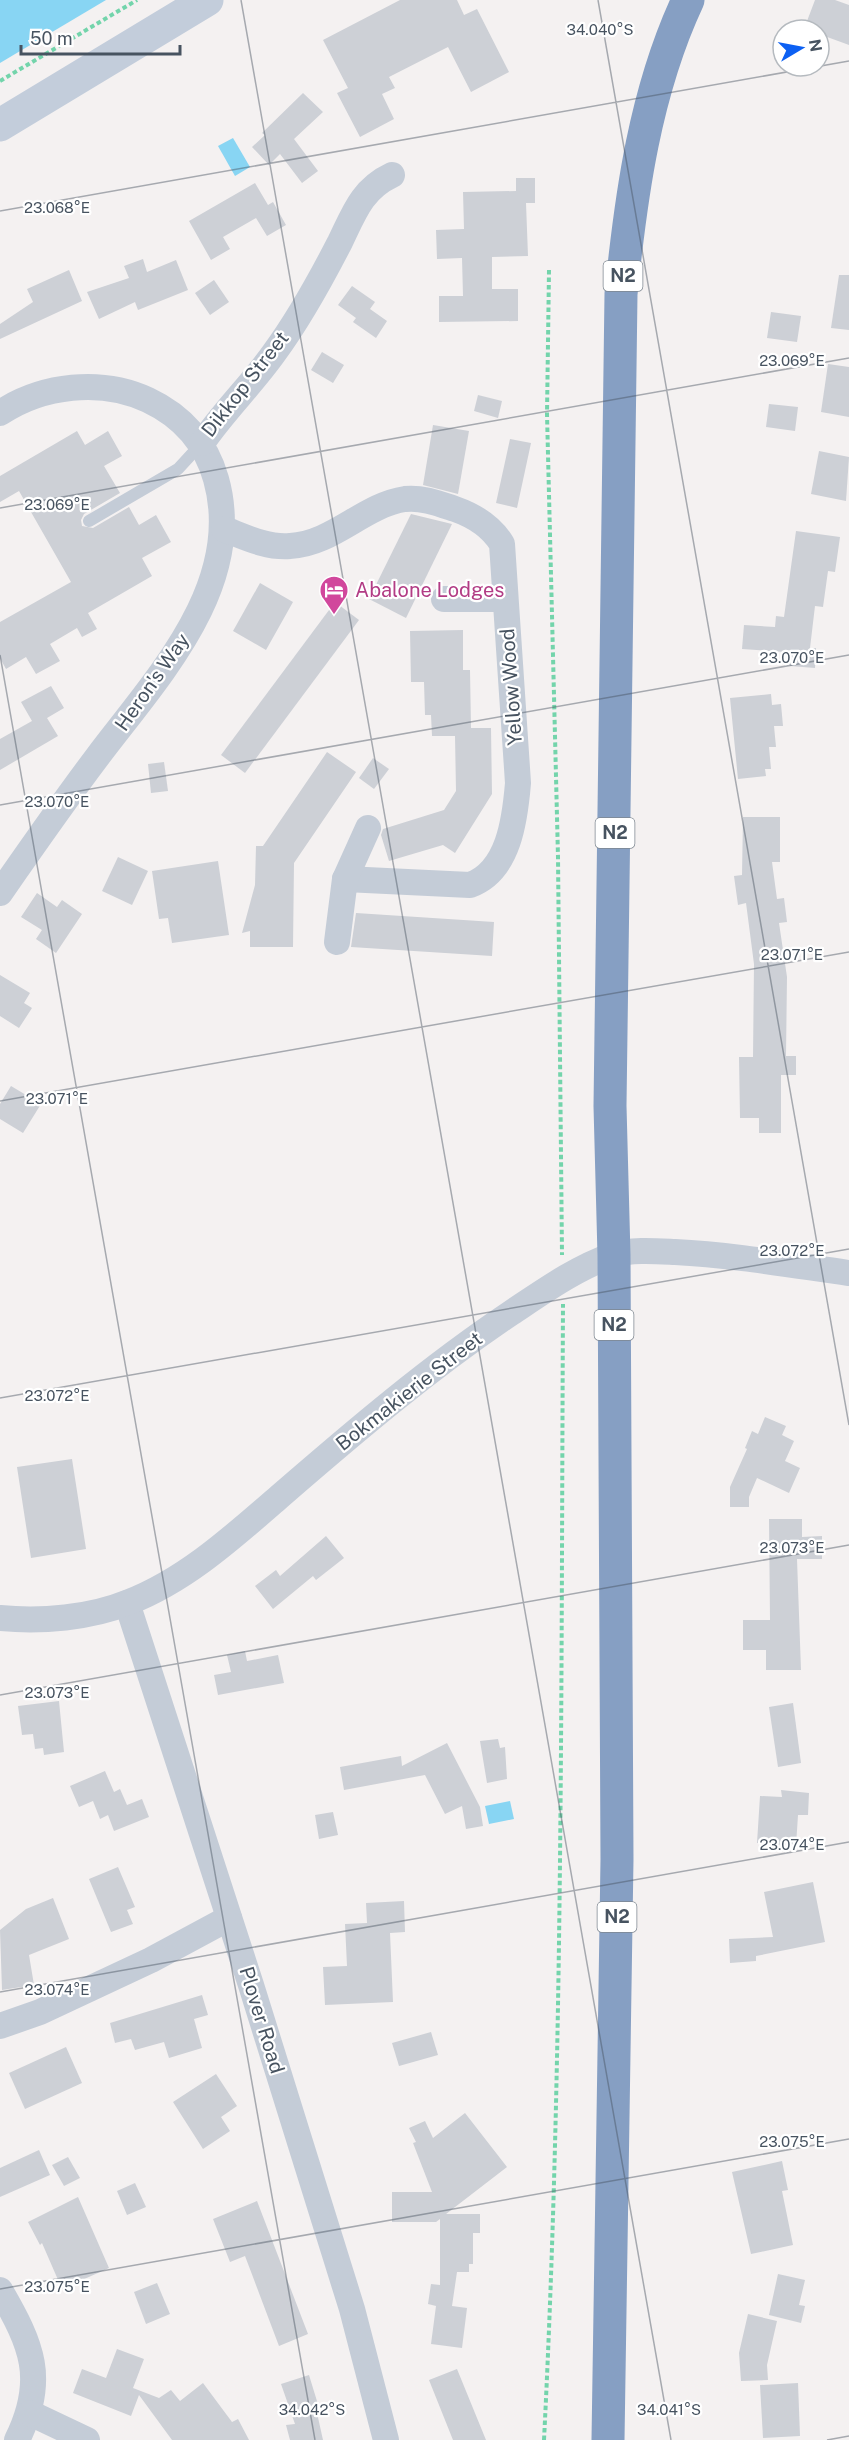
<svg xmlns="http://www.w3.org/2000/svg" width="849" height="2440" font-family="'Public Sans',sans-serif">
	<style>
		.water { fill: #88d5f3 }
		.building { fill: #cdd0d6 }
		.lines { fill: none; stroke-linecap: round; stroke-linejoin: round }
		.path { stroke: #73d4ab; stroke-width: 4; stroke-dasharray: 4.5 3; stroke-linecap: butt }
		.lane { stroke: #c4ccd7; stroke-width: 12 }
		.street { stroke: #c4ccd7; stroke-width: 26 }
		.secondary { stroke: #c3cddb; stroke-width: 33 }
		.highway { stroke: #869fc3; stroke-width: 33 }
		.ticks { fill: none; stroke: #475360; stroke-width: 1.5; stroke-opacity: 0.45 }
		.labels { text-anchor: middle; stroke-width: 4.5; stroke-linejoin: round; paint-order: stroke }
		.shield { fill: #fff; stroke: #7e8790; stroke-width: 1.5 }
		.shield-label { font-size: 18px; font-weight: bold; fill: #475360 }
		.street-label { font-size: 20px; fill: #475360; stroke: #fff }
		.hotel-label { font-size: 20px; fill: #b23c85; stroke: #fff; text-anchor: start }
		.ticks-label { font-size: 15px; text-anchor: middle; fill: #475360; stroke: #fff; stroke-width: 4.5; stroke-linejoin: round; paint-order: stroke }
	</style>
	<rect width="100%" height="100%" fill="#f4f1f1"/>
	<g class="water">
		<path d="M0,0H106L0,63Z"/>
		<path d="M233,138L250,167L235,176L218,146Z"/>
		<path d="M510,1801L514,1819L489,1824L485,1806Z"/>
	</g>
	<g class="building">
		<path d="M400,0H457L464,15L477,9L509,72L471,92L448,47L389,77L395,88L382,94L394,119L360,137L337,93L348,88L323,40Z"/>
		<path d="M815,0H835L849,5V45L819,34V30L804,29Z"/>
		<path d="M303,93L323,112L294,139L318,171L302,183L280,154L269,165L252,147L265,135L262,133Z"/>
		<path d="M516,178H535V203H526L528,256L492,257V289H518V321L439,322V296H463L462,258L437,259L436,230L464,229L463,192L516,191Z"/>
		<path d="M255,183L268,205L273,202L286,225L267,236L256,218L223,237L230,249L211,260L189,221Z"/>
		<path d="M143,259L147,272L176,260L188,290L138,310L135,302L99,319L87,292L129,278L124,266Z"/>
		<path d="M69,270L82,301L0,339V324L33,302L27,289Z"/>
		<path d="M839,275H849V330L831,328Z"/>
		<path d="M214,280L229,302L210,315L195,293Z"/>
		<path d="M352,286L375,302L370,309L387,321L376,338L353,322L356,318L338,305Z"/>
		<path d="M771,312L801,316L797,342L767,338Z"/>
		<path d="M322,352L344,365L333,383L311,370Z"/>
		<path d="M828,364L849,367V417L821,412Z"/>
		<path d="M478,395L502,401L498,418L474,411Z"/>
		<path d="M769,404L798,407L795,431L766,427Z"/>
		<path d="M433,425L469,431L458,494L423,485Z"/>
		<path d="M77,431L85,445L108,431L122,456L104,466L120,493L84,514L81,520L82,526L93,528L129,507L139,525L156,515L171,542L142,558L152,576L88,613L97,629L82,637L77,628L50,644L60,661L36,674L26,657L6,669L0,658V622L71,582L19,491L0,502V476Z"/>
		<path d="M510,439L531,443L517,508L496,503Z"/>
		<path d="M819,451L849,457L846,501L811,494Z"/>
		<path d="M411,514L452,524L406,618L369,599Z"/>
		<path d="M796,531L840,537L835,572L828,571L823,607L815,606L810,648H816L815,668L790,666L785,652L742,649L744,625L775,627L776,616L784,617Z"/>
		<path d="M260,583L293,602L266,650L233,631Z"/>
		<path d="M335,602L359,620L245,773L221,755Z"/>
		<path d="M463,630V670H470L471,728H491L492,794L455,853L443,845L389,861L381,835L383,829L444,810L456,791L455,736H432L431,715H425L424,682H411L410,631Z"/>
		<path d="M51,686L64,708L47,718L58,736L0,770V739L32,721L21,702Z"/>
		<path d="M771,694L772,705L781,704L783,726H774L776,747H769L771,769H765L766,776L738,779L730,698Z"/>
		<path d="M327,752L356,772L294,863L293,947H250V931L242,933L255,885L256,846H263Z"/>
		<path d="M373,758L389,769L374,789L359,778Z"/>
		<path d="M164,762L168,791L151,793L148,764Z"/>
		<path d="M743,817H780V862H772L777,899L784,898L787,922L779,923L787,977L786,1056H796V1075H781V1133H759V1118H740L739,1057H753L754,964L746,903L738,905L734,876L742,875Z"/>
		<path d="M118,857L148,871L132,905L102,891Z"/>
		<path d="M218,861L229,935L172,943L168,918L159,919L152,871Z"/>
		<path d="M37,893L57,907L62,900L82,914L56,953L36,939L42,930L21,917Z"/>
		<path d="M356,913L494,922L492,956L351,947Z"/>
		<path d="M0,975L30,993L24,1003L32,1008L19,1028L0,1016Z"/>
		<path d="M11,1086L41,1104L23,1133L0,1119V1104Z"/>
		<path d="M765,1417L786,1426L782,1435L794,1441L785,1461L800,1468L789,1493L757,1478L749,1497V1507H730V1487L747,1449L745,1448L752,1431L758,1434Z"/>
		<path d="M72,1459L86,1549L31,1558L17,1467Z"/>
		<path d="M769,1519H802V1537L822,1536V1559H797L801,1670H766V1650H743V1620H770Z"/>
		<path d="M326,1536L344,1558L316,1580L313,1576L273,1609L255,1586L276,1570L280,1576Z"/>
		<path d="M245,1651L247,1661L278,1655L284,1683L218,1695L214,1675L231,1672L227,1655Z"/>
		<path d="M59,1701L64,1752L44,1755L43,1748L35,1749L33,1734L22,1735L18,1706Z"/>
		<path d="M793,1703L801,1763L778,1767L769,1707Z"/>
		<path d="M498,1739L500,1748L505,1747L507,1779L487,1783L480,1741Z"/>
		<path d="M447,1743L480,1807L483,1826L466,1829L462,1806L445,1814L425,1775L344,1790L340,1767L401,1756L402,1766Z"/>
		<path d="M105,1771L114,1792L120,1789L127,1805L142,1799L149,1817L114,1831L108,1815L100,1819L93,1801L79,1807L70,1786Z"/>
		<path d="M781,1790L809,1793L808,1815H798L796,1846L757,1843L760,1796L782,1797Z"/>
		<path d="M333,1812L338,1835L319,1839L315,1815Z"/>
		<path d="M118,1867L135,1907L127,1910L133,1924L111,1932L89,1879Z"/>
		<path d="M813,1882L825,1942L756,1956V1961L730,1963L729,1939L773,1937L764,1892Z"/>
		<path d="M53,1898L69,1939L29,1955L34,1985L2,1990L0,1930L26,1909Z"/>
		<path d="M404,1901L405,1932L390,1933L393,2002L325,2005L323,1967L347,1966L345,1924L367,1923L366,1903Z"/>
		<path d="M202,1995L208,2015L194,2019L202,2048L169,2058L164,2042L135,2050L131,2039L115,2043L110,2023Z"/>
		<path d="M431,2032L438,2055L399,2066L392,2043Z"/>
		<path d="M66,2047L82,2083L25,2109L9,2073Z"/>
		<path d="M216,2074L237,2106L221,2117L230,2131L203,2149L173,2102Z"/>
		<path d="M465,2113L507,2167L446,2214H480V2233H473V2264H469V2272H457L452,2306L467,2308L462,2348L431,2344L436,2306L428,2304L431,2284L440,2285V2219L436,2222H392V2192H432L413,2143L416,2142L409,2128L425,2121L433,2138Z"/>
		<path d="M39,2150L50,2175L0,2197V2168Z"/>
		<path d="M68,2157L80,2178L64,2186L52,2165Z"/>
		<path d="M782,2161L788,2190L782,2191L793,2245L751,2254L732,2172Z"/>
		<path d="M135,2183L146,2207L127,2215L117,2191Z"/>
		<path d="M78,2197L109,2268L62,2289L42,2243L40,2245L28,2222Z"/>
		<path d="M257,2201L308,2334L279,2346L245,2256L230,2262L213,2219Z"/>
		<path d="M778,2274L805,2280L799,2305L805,2306L801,2323L769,2315Z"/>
		<path d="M157,2283L170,2314L146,2324L134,2292Z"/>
		<path d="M748,2314L777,2321L767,2365L768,2380L741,2381L739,2353Z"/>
		<path d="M117,2349L144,2359L133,2388L159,2398L171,2390L180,2401L203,2383L232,2422L238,2419L249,2440H172L139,2395L131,2416L73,2393L82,2369L106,2378Z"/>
		<path d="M457,2369L477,2418L486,2440H453L429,2380Z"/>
		<path d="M309,2375L320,2411L317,2413L323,2440H290L286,2425L295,2424L281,2384Z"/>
		<path d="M798,2383L800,2436L763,2438L760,2385Z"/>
	</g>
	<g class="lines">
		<g class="path">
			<path d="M0,81L137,0"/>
			<path d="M549,270L547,414L558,857L562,1255"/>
			<path d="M544,2440C563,2062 561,1683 563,1304"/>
		</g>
		<path class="lane" d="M89,521L178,469L201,444"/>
		<g class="street">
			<path d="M0,413C42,385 101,378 148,400C182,416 206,443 216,479C246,585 156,679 98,756C64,801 32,847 0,893"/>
			<path d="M202,443C224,411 252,384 274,353C299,319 321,279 340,242C354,213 362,189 392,175"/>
			<path d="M224,529C245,537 267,548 290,546C333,544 364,505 405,499C422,497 440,504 455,509C475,516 491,526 502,544L518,783C515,819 509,871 470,885L345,879"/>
			<path d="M444,599H505"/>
			<path d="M337,942L345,879L368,828"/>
			<path d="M127,1603L251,1985L352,2309L386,2440"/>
			<path d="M0,1618C41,1622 90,1618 129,1602C186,1580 234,1536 279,1497C354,1432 429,1368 511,1313C544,1291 576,1268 613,1255C632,1249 656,1251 675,1252C733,1255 791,1265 849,1273"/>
			<path d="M0,2026L40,2012L151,1960L229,1918"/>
			<path d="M0,2290C32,2345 47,2379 17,2440"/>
			<path d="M30,2413L87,2440"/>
		</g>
		<path class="secondary" d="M0,125L207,0"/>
		<path class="highway" d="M608,2440L617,1859L614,1255L610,1106L621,294C631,195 645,92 688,0"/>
	</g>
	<path class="ticks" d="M241,0L671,2440M598,0L849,1425M0,211L849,61M0,508L849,358M0,655L315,2440M0,805L849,655M0,1101L849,952M0,1398L849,1249M0,1695L849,1545M0,1992L849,1842M0,2289L849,2139M827,2440L849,2436"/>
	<defs>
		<g id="hotel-pin" transform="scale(1.5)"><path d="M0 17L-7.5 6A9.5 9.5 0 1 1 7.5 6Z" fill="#d1479c" stroke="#fff"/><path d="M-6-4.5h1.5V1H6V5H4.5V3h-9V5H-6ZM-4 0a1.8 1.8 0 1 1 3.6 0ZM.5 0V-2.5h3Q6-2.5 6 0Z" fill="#fff"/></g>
	</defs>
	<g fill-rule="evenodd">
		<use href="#hotel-pin" x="334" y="590"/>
	</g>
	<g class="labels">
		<g class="shield">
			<rect x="603.5" y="261" width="39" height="30" rx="4.5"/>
			<rect x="595.5" y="818" width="39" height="30" rx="4.5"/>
			<rect x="594.5" y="1310" width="39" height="30" rx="4.5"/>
			<rect x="597.5" y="1902" width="39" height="30" rx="4.5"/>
		</g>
		<g class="shield-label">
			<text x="623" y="282">N2</text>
			<text x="615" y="839">N2</text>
			<text x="614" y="1331">N2</text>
			<text x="617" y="1923">N2</text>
		</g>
		<g class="street-label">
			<text transform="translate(245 384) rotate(-52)" y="7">Dikkop Street</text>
			<text transform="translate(152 682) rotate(-55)" y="7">Heron's Way</text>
			<text transform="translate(511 687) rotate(-94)" y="7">Yellow Wood</text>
			<text transform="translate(409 1391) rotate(-38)" y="7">Bokmakierie Street</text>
			<text transform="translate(262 2020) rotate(73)" y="7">Plover Road</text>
		</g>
		<g class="hotel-label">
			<text x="355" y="597">Abalone Lodges</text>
		</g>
	</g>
	<g class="ticks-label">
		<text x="600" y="35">34.040°S</text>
		<text x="57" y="213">23.068°E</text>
		<text x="792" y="366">23.069°E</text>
		<text x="57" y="510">23.069°E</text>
		<text x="792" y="663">23.070°E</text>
		<text x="57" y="807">23.070°E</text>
		<text x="792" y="960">23.071°E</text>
		<text x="57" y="1104">23.071°E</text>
		<text x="792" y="1256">23.072°E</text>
		<text x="57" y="1401">23.072°E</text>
		<text x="792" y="1553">23.073°E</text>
		<text x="57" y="1698">23.073°E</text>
		<text x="792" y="1850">23.074°E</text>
		<text x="57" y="1995">23.074°E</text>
		<text x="792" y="2147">23.075°E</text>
		<text x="57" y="2292">23.075°E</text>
		<text x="312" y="2415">34.042°S</text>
		<text x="669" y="2415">34.041°S</text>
	</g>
	<g transform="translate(801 48) rotate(80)"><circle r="28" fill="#ffffff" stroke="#b5babf" stroke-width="1.5"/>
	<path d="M0-4.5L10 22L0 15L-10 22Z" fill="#0c60f3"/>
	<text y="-9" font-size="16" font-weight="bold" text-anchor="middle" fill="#475360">N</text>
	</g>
	<path d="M21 45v9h159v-9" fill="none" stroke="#475360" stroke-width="3"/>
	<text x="30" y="45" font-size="18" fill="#475360" stroke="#ffffff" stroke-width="4.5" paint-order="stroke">50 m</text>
</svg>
